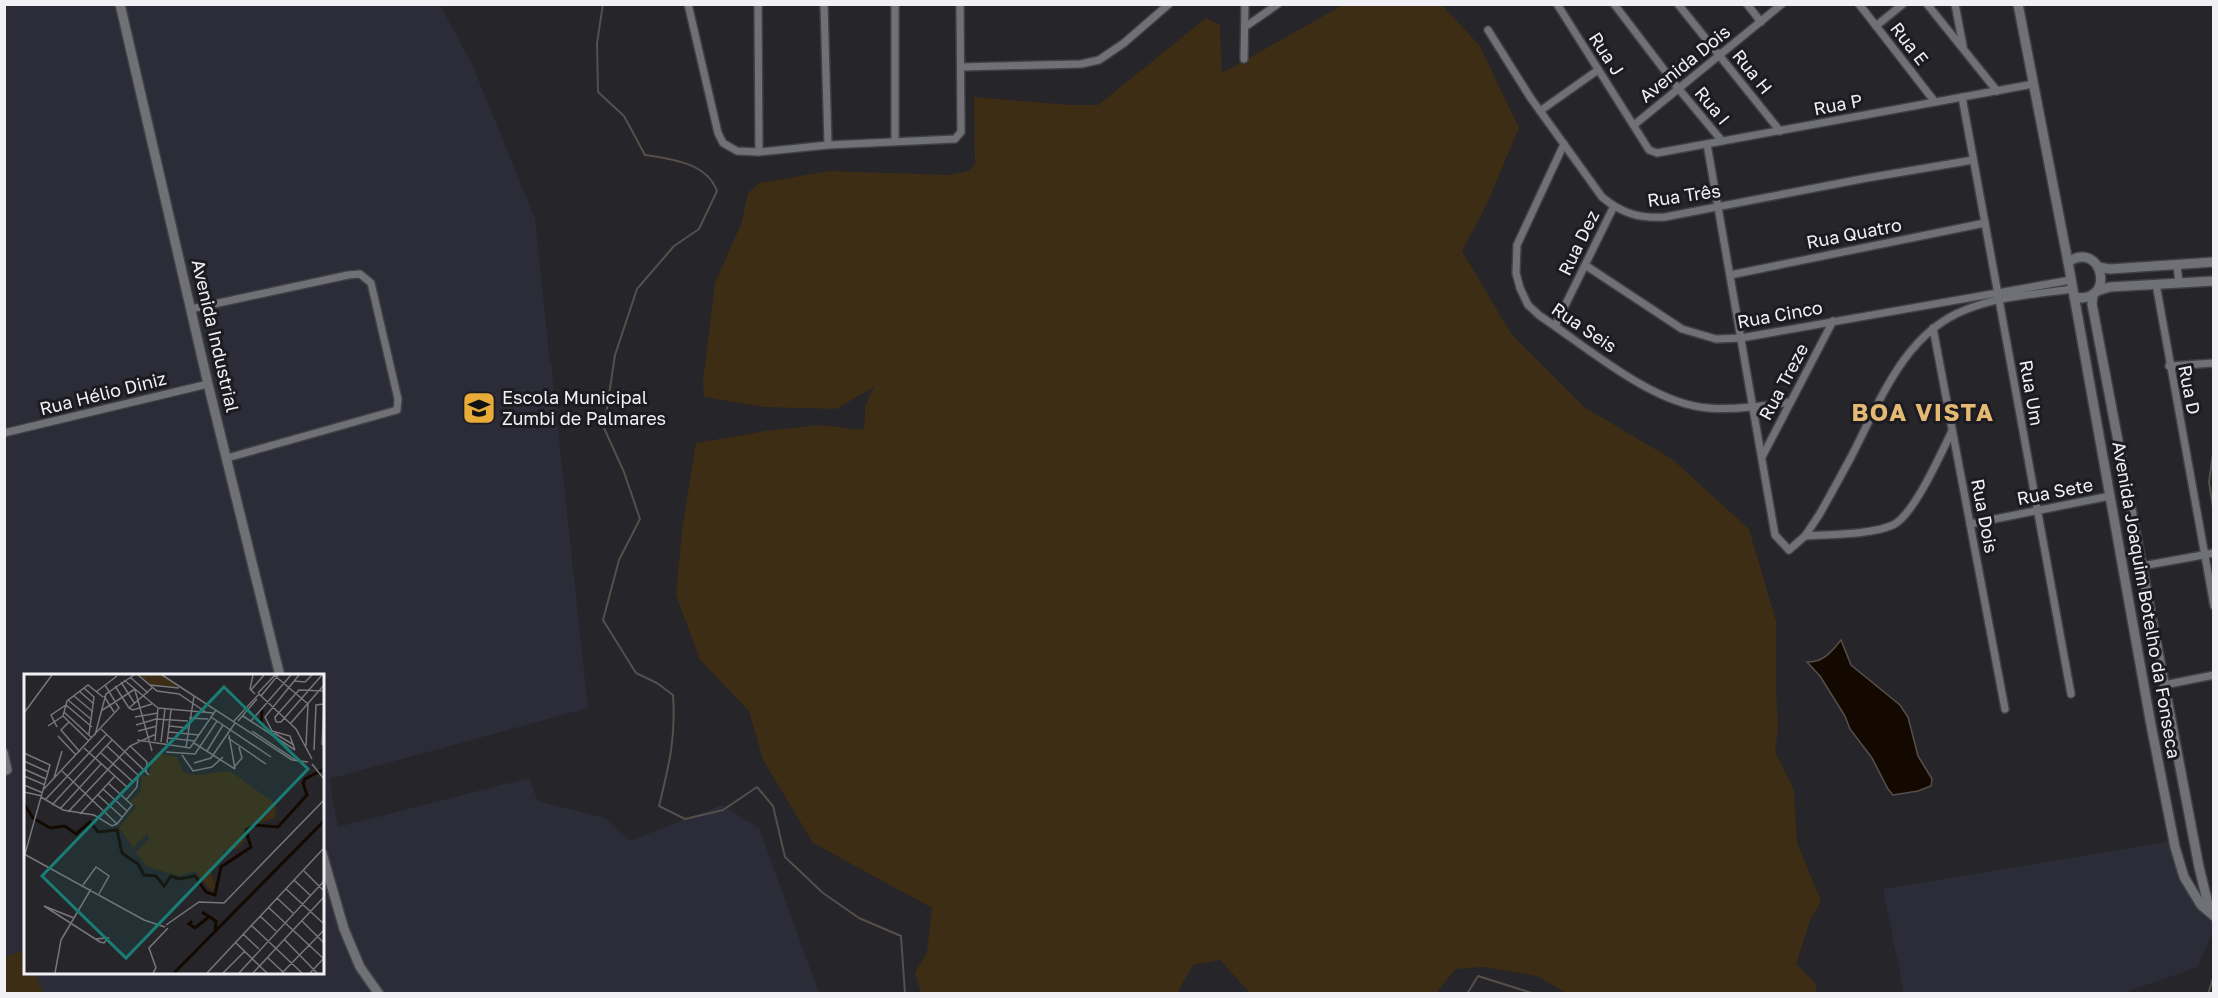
<svg xmlns="http://www.w3.org/2000/svg" width="2218" height="998" font-family="'Golos Text',sans-serif">
	<style>
		.built { fill: #2c2c38; fill-rule: evenodd }
		.green { fill: #3c2d14 }
		.water { fill: #140900; stroke: #564f4a; stroke-width: 1.5 }
		.lines { fill: none; stroke-linecap: round; stroke-linejoin: round }
		.stream { stroke: #564f4a; stroke-width: 2 }
		.minor-casing { stroke: #404045; stroke-width: 10 }
		.tertiary-casing { stroke: #404045; stroke-width: 12 }
		.minor { stroke: #707077; stroke-width: 7 }
		.tertiary { stroke: #707077; stroke-width: 9 }
		.labels { text-anchor: middle; stroke-width: 6; stroke-linejoin: round; paint-order: stroke }
		.street-label { font-size: 18px; fill: #f1f1f5; stroke: #1b1b21 }
		.poi-label { font-size: 18px; fill: #f1f1f5; stroke: #1b1b21; text-anchor: start }
		.district-label { font-size: 24px; font-weight: bold; letter-spacing: 1.5px; fill: #e3b974; stroke: #1b1b21 }
		.inset-river { fill: none; stroke: #140900; stroke-width: 3 }
		.inset-road { fill: none; stroke: #77777b; stroke-width: 1.5 }
		.view { fill: #1a7c75; fill-opacity: 0.15; stroke: #1a7c75; stroke-width: 3 }
		.inset-edge { fill: none; stroke: #f1f1f5; stroke-width: 3 }
	</style>
	<rect width="100%" height="100%" fill="#25252a"/>
	<g class="built">
		<path d="M5,5H440L472,64L535,219L550,363H552V373L588,708L329,779L338,827L529,778L538,801L605,818L629,841L722,805L759,828L819,993L5,994ZM26,676H322V972H26Z"/>
		<path d="M2171,841L2198,907L2213,922V930L2198,967L2123,993H1904L1883,889Z"/>
	</g>
	<g class="green">
		<path d="M1343,5H1442L1480,46L1519,128L1486,206L1462,251L1512,335L1584,407L1672,459L1749,529L1776,621V689L1778,728L1775,752L1794,790L1797,842L1821,901L1810,921L1796,964L1816,984L1817,993H1566L1537,976L1483,967L1456,969L1436,993H1250L1220,960L1193,965L1179,989V993H921L915,973L927,952L932,908L813,843L763,760L749,711L700,660L676,595L682,530L696,443L765,431L820,425L863,430L865,420V406L874,387L836,409L763,407L704,397L703,381L715,283L741,224L748,193L759,183L829,171L950,175L969,171L975,164L974,97L1071,105H1098L1206,18L1220,25L1222,73Z"/>
		<path d="M25,950L26,972L35,973L43,993H5V957Z"/>
	</g>
	<path class="water" d="M1841,640L1851,665L1900,705L1908,717L1918,756L1932,779L1931,786L1918,791L1893,795L1888,789L1872,758L1850,729L1845,716L1820,676L1807,662C1824,662 1831,652 1841,640Z"/>
	<g class="lines">
		<g class="stream">
			<path d="M603,4L597,43L598,92L624,116L645,155C672,159 707,163 717,191L699,229L674,246L637,289L615,355L604,428L624,472L640,519L619,560L603,620L636,673L657,683L673,695C676,739 669,765 659,806L685,819L723,810L757,787L773,806L785,857L823,893L859,918L901,936L905,994"/>
			<path d="M2214,447L2209,482L2214,514"/>
			<path d="M1467,994L1478,976L1535,994"/>
			<path d="M2208,994L2214,975"/>
		</g>
		<g class="minor-casing">
			<g id="minor">
				<path d="M688,4L718,133L723,143L737,151L759,152L828,145L955,139L961,132L960,4"/>
				<path d="M758,4L759,152"/>
				<path d="M824,4L828,145"/>
				<path d="M1557,4L1649,150L1657,153L2034,84"/>
				<path d="M1614,4L1678,88L1722,141"/>
				<path d="M1678,4L1780,131"/>
				<path d="M1747,4L1761,22"/>
				<path d="M1859,4L1935,102"/>
				<path d="M1927,4L1997,91"/>
				<path d="M1955,4L1963,46"/>
				<path d="M1876,26L1903,4"/>
				<path d="M1245,27L1278,4"/>
				<path d="M1488,30L1530,97L1602,197C1621,213 1640,219 1665,217L1867,178L1973,160"/>
				<path d="M1244,59L1245,4"/>
				<path d="M961,67L1081,64L1099,60L1124,43L1169,4"/>
				<path d="M1962,97L2071,694"/>
				<path d="M1540,111L1598,70"/>
				<path d="M1634,125L1782,4"/>
				<path d="M895,141V4"/>
				<path d="M1564,144L1517,245L1516,273L1520,288L1528,305L1540,316C1587,347 1652,404 1708,408C1735,410 1763,406 1790,402"/>
				<path d="M1707,144L1775,535L1789,550L1805,536L1819,515C1830,496 1840,477 1850,459C1879,404 1903,334 1965,310C1998,296 2037,294 2073,289"/>
				<path d="M1585,265L1682,329L1716,339L1741,338L2071,280"/>
				<path d="M2177,265L2179,283"/>
				<path d="M1730,275L1985,223"/>
				<path d="M2156,284L2214,606"/>
				<path d="M191,309L348,275L360,274L371,283L398,399L397,410L227,458"/>
				<path d="M1555,326L1614,206"/>
				<path d="M1933,328L2005,709"/>
				<path d="M2169,366L2214,363"/>
				<path d="M4,433L208,384"/>
				<path d="M1762,457L1833,321"/>
				<path d="M1970,524L2110,496"/>
				<path d="M1805,536C1831,534 1870,535 1893,525C1914,515 1941,453 1952,431"/>
				<path d="M2142,566L2214,553"/>
				<path d="M2164,685L2214,675"/>
				<path d="M4,752L8,770L4,772"/>
			</g>
		</g>
		<g class="tertiary-casing">
			<g id="tertiary">
				<path d="M120,4L208,384L280,676"/>
				<path d="M2018,4L2068,262L2151,725L2175,847L2184,877L2201,905L2214,916"/>
				<path d="M2068,262C2104,239 2116,306 2074,297"/>
				<path d="M2098,267L2110,269L2214,262"/>
				<path d="M2097,291L2110,287L2214,281"/>
				<path d="M2093,294L2092,304L2199,867L2210,912"/>
				<path d="M322,853L344,929L360,967L379,994"/>
			</g>
		</g>
		<use href="#minor" class="minor"/>
		<use href="#tertiary" class="tertiary"/>
	</g>
	<defs>
		<g id="school-square" transform="scale(1.725)"><rect x="-9" y="-9" width="18" height="18" rx="4" fill="#e9ab38" stroke="#1b1b21"/><path d="M0-5L7-2L0 1L-7-2ZM-4 1L0 2.5L4 1V4Q0 6-4 4Z" fill="#111"/></g>
	</defs>
	<g fill-rule="evenodd">
		<use href="#school-square" x="479" y="408"/>
	</g>
	<g class="labels">
		<g class="street-label">
			<text transform="translate(1909 44) rotate(52)" y="6">Rua E</text>
			<text transform="translate(1606 54) rotate(57)" y="6">Rua J</text>
			<text transform="translate(1685 64) rotate(-39)" y="6">Avenida Dois</text>
			<text transform="translate(1752 72) rotate(51)" y="6">Rua H</text>
			<text transform="translate(1838 105) rotate(-11)" y="6">Rua P</text>
			<text transform="translate(1712 106) rotate(50)" y="6">Rua I</text>
			<text transform="translate(1684 196) rotate(-8)" y="6">Rua Três</text>
			<text transform="translate(1854 234) rotate(-11)" y="6">Rua Quatro</text>
			<text transform="translate(1579 243) rotate(-64)" y="6">Rua Dez</text>
			<text transform="translate(1780 315) rotate(-10)" y="6">Rua Cinco</text>
			<text transform="translate(1584 328) rotate(34)" y="6">Rua Seis</text>
			<text transform="translate(215 336) rotate(77)" y="6">Avenida Industrial</text>
			<text transform="translate(1784 382) rotate(-62)" y="6">Rua Treze</text>
			<text transform="translate(2189 390) rotate(79)" y="6">Rua D</text>
			<text transform="translate(2031 393) rotate(80)" y="6">Rua Um</text>
			<text transform="translate(103 394) rotate(-14)" y="6">Rua Hélio Diniz</text>
			<text transform="translate(2055 492) rotate(-11)" y="6">Rua Sete</text>
			<text transform="translate(1984 516) rotate(79)" y="6">Rua Dois</text>
			<text transform="translate(2146 600) rotate(80)" y="6">Avenida Joaquim Botelho da Fonseca</text>
		</g>
		<g class="poi-label">
			<text x="502" y="404">Escola Municipal<tspan x="502" dy="21">Zumbi de Palmares</tspan></text>
		</g>
		<g class="district-label">
			<text x="1923" y="421">BOA VISTA</text>
		</g>
	</g>
	<g transform="translate(24 674)">
		<rect width="300" height="300" fill="#25252a"/>
		<path d="M115,1H136L155,13L126,10ZM131,79L153,83L159,98L170,101L206,97L252,130L251,144L227,151L219,158L221,167L213,175L199,177L200,184L187,197L191,212L188,218L171,197L156,202L124,193L112,179L125,164L123,160L109,174L95,154L112,133L106,127L117,117L118,101L124,103Z" fill="#3c2d14"/>
		<path class="inset-river" d="M238,36L237,50L245,57M0,130L9,144L26,154L41,152L52,160L66,148L74,158L93,156L98,179L114,190L120,201L132,202L140,212L147,202L155,205L171,202L182,218L191,221L197,193L227,173L222,156L231,151L254,153L283,121L279,109L281,105L300,95M178,238L192,247L191,258M168,247L165,250L171,254L186,242M150,299L300,147"/>
		<path class="inset-road" d="M114,1L133,17L155,20L183,39M138,1L268,86L284,88M229,1L226,15L231,20M250,1L284,30L282,72M106,3L124,19M100,6L134,34L131,67M270,7L281,8L288,1M97,8L111,30M126,11L155,14M91,12L105,34M60,14L70,23L65,60M111,16L128,77M227,16L240,1M55,17L70,30M72,18L93,2M234,19L251,1M50,22L69,38M80,22L90,38M237,22L254,1M44,26L68,46M105,34L128,14M105,34L109,36L128,30M134,34L189,39M77,37L111,15M40,38L68,64M0,39L28,1M39,42L43,27L64,11L79,23M39,42L65,67M219,42L271,76M111,43L134,39M187,43L247,83M165,44L184,45M210,47L235,20L272,55L288,85M214,47L233,25M227,47L267,1M45,48L37,56L56,78M252,48H257L298,1M252,48L251,43L275,16L300,17M266,50L300,11M112,51L132,45L164,47M24,52L39,42M145,52L164,54M33,53L27,41L42,31L68,53M77,55L125,101M114,57L133,52M228,57L273,87M145,58L175,61M250,59L270,71M71,61L82,20L110,1M205,61L211,95M34,62L52,81M144,64L171,67M204,64L242,90M113,66L166,74L192,36M137,68L141,35M143,69L147,36M170,69L211,95M298,71L300,30M83,72L114,101L113,113L102,126M106,72L123,88L122,98M162,73L170,22M60,74L103,113M271,76L266,62L248,57L241,43L275,1M290,76L292,31L300,30M183,77L199,51M142,78L171,80L193,47M0,79L26,91L1,180M77,79L108,107M158,81L169,97L188,93L199,83M0,87L24,98M170,89L187,84L211,49M288,90L300,105M211,92L218,84L215,73M0,95L22,105M38,97L93,150M0,102L21,111M30,104L38,77M84,109L108,131L93,150M0,111L19,119M79,115L103,137M19,116L95,34L81,11M0,118L18,122M96,120L120,96M74,121L98,143M17,123L39,136L70,141L88,152L93,150M21,126L82,61M28,131L88,66M36,135L77,90M44,138L106,72L132,60M56,140L91,102M0,180L120,246L141,253M280,197L300,217M270,206L286,221M59,211L72,193L85,202L75,220M262,215L300,250M253,224L269,239M244,233L300,285M236,242L252,257M50,244L20,232L76,268L80,269L84,264L71,265M278,247L300,269M142,251L175,228L200,229L300,126M227,251L278,299M219,260L235,275M260,265L293,299M212,269L243,299M243,283L259,298M31,299L37,266L67,215M129,299L132,294L125,274L144,254M183,299L300,174M199,299L221,277M215,299L300,207M229,299L300,223M258,299L300,256M286,299L300,284"/>
		<path class="view" d="M200,13L284,95L102,284L18,202Z"/>
		<rect width="300" height="300" class="inset-edge"/>
	</g>
	<rect width="2218" height="998" fill="none" stroke="#f1f1f5" stroke-width="12"/>
</svg>
